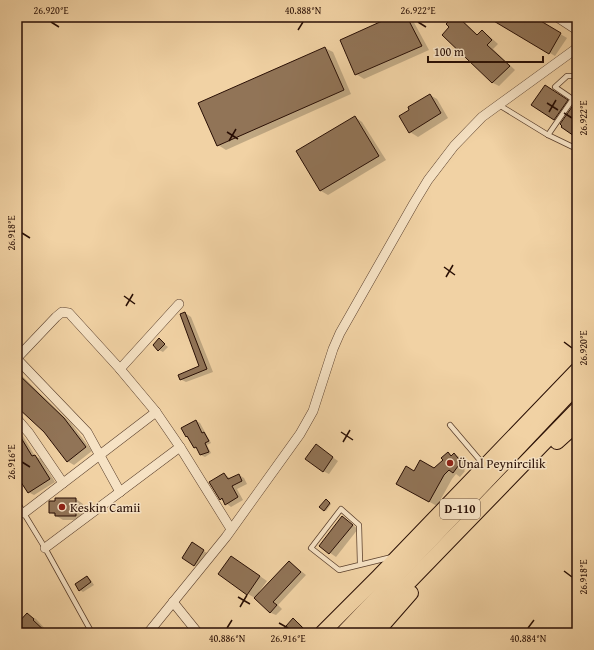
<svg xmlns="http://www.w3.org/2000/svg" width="594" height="650" font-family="'Gentium Book Plus',serif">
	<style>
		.shadow { fill: #0003 }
		.building { fill: #917457; stroke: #280e04 }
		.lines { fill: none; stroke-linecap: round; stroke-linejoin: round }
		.service-casing { stroke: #5a3f2c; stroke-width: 6 }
		.minor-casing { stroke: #5a3f2c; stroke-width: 10 }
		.trunk-casing { stroke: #280e04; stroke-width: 16 }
		.service { stroke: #f6e2c4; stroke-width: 4.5 }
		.minor { stroke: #f6e2c4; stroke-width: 9 }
		.trunk { stroke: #f1d2a4; stroke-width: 14 }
		.ticks { fill: none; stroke: #280e04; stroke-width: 1.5 }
		.poi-dot { fill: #8f2418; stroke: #f6e2c4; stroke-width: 1.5 }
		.labels { text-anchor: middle; stroke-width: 3; stroke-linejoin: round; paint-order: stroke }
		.shield { fill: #f6e2c4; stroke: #664e3e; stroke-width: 1 }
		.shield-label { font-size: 12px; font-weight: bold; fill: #280e04 }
		.poi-label { font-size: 13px; fill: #280e04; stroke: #f6e2c4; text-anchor: start }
		.neatline { fill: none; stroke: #280e04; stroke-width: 1.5 }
		.ticks-label { font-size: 10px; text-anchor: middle; fill: #280e04 }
	</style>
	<rect width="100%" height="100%" fill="#f1d2a4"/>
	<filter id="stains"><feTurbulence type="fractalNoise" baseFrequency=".005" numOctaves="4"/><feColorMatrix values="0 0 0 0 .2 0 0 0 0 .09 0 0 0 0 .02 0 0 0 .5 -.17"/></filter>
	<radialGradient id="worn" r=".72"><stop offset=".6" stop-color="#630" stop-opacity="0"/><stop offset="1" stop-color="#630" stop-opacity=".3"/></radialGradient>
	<g class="shadow">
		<path d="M393,17H411L429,50L364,79L356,74Z"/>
		<path d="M454,17L461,19L479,36L482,32L488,35L498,44L493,49L515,70L499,86L493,83L443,35L451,27Z"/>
		<path d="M489,17H532L567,38L555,56Z"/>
		<path d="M325,48L333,52L351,94L226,150L218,145Z"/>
		<path d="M550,89L572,104L560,123L554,119Z"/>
		<path d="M430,95L437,99L448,118L418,137L410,132Z"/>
		<path d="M355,117L362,122L386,160L328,195L321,191L297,152Z"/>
		<path d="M17,148L22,155L17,159Z"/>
		<path d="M185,313L191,317L213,372L186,382L180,379L201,367Z"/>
		<path d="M159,340L168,347L163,352L159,350Z"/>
		<path d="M17,373L22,376L71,423L92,451L74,465L67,461L45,431L17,405Z"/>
		<path d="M196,421L200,423L211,443L207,445L211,453L205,457L201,455L199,449L194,448L182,429Z"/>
		<path d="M17,426L35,456L41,459L55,482L34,495L28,492L17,473Z"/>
		<path d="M321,449L338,461L329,474L323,471Z"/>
		<path d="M448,453L453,456L454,454L461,458L468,466L464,470L465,471L460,477L456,474L452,479L437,506L397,484L415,472L434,469L445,460Z"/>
		<path d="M224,474L231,479L239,475L244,478L247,484L237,489L243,500L231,507L220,499Z"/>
		<path d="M76,499L83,504V520H63L50,512Z"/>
		<path d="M327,501L331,504L326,511L324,510Z"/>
		<path d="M342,517L358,529L336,557L320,546Z"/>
		<path d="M192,544L207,553L198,567L194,565Z"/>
		<path d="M232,557L267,581L259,592L260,593L290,562L306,575L278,605L282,609L276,615L271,613L255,598L248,594Z"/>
		<path d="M87,577L90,579L94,585L83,592L80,590Z"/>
		<path d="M27,614L36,619L49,633H21L17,630V625Z"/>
		<path d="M294,620L299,623L309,633H281Z"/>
	</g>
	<g class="building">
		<path d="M391,17H407L422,46L355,75L340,40Z"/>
		<path d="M453,17H458L477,35L482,30L492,40L487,45L510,66L492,83L442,35L449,27L446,24Z"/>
		<path d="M487,17H534L561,33L549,54Z"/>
		<path d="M325,47L344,90L217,146L198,103Z"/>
		<path d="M545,85L568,100L554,120L531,105Z"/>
		<path d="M430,94L441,113L409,133L399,116L409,110L408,107Z"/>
		<path d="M574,104L577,106V138L561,127L562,126L560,124Z"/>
		<path d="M355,116L379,156L320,191L296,151Z"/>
		<path d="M185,312L207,369L180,380L178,375L199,366L180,314Z"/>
		<path d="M159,338L165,344L158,351L153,345Z"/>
		<path d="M17,373L64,418L86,447L67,462L44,432L17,407Z"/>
		<path d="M196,420L202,433L204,432L209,441L205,443L209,452L200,455L196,447L194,448L187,436L186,437L181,428Z"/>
		<path d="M17,431L32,456L35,455L50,479L28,493L17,476Z"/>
		<path d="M316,444L333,457L323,472L305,459Z"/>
		<path d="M448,452L451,456L454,453L461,462L453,473L449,470L444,475L429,502L396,484L406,466L414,471L420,460L434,468L443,460L441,458Z"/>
		<path d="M224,473L228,479L239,474L242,481L232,486L238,497L225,505L222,498L220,500L209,482Z"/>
		<path d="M55,498H76V516H55V513H49V501H55Z"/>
		<path d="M326,499L330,503L324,511L319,507Z"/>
		<path d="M342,516L353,525L329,554L319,546Z"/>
		<path d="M192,542L204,550L194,566L182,558Z"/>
		<path d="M231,556L260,576L247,595L218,574Z"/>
		<path d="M289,561L301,572L273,602L277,605L270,613L254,598Z"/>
		<path d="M87,576L91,582L79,591L75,584Z"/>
		<path d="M27,613L34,619L33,620L47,633H19L17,631V624Z"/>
		<path d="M293,618L304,629L300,633H280Z"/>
	</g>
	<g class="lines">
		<g class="service-casing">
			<g id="service">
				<path d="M577,76H567L555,87L577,102"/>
				<path d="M499,105L548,135L577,149"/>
				<path d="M548,135L577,93"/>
				<path d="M450,425L484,465"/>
				<path d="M17,502L45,548L92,633"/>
				<path d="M360,564L359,525L341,509L311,548L339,570L392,557"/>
			</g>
		</g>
		<g class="minor-casing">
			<g id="minor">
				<path d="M557,17L577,30"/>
				<path d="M17,358L56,317L62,312L69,313L120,369L156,412L180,447L231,529"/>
				<path d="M17,359L87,432L120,492"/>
				<path d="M120,369L179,304"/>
				<path d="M17,419L29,433L63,483"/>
				<path d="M24,513L156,412"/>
				<path d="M45,548L180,447"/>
				<path d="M173,602L198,633"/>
				<path d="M148,633L226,537L300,434L313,411L333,349L340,333L414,203L428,180L454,146L482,117L577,48"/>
			</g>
		</g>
		<g class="trunk-casing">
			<g id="trunk">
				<path d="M557,442L577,424"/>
				<path d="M322,633L378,577L577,370"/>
				<path d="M343,633L577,386"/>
				<path d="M360,633L577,409"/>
				<path d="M376,633L411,593"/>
			</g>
		</g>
		<use href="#service" class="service"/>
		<use href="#minor" class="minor"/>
		<use href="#trunk" class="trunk"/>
	</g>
	<path class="ticks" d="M51,22L59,27M418,22L426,27M298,30L303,22M547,103L558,110M549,112L556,100M564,113L572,118M227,132L238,139M229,141L236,129M22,233L30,238M444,267L455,275M446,277L453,265M124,296L135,304M126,306L133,294M564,342L572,348M341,432L353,440M343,442L350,430M22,462L30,467M564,571L572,577M238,597L250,604M240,607L247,595M279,623L288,628M227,628L232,620M528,628L534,620"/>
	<g class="poi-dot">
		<circle cx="450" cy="463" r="4"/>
		<circle cx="62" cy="507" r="4"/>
	</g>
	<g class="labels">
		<rect class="shield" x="440" y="499" width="40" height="20" rx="3"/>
		<g class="shield-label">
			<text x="460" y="513">D-110</text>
		</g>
		<g class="poi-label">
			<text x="458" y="468">Ünal Peynircilik</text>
			<text x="70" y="512">Keskin Camii</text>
		</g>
	</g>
	<rect width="594" height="650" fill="none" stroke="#f1d2a4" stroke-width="44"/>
	<path d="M428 56v6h115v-6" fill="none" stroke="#280e04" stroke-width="2"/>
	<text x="434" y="56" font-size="12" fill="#280e04" stroke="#f6e2c4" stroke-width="3" paint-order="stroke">100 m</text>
	<rect x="22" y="22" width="550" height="606" class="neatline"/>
	<g class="ticks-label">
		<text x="51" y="14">26.920°E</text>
		<text x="303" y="14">40.888°N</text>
		<text x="418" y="14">26.922°E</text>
		<text transform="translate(583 118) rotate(-90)" y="4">26.922°E</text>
		<text transform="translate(11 233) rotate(-90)" y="4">26.918°E</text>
		<text transform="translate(583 348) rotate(-90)" y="4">26.920°E</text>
		<text transform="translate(11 462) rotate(-90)" y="4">26.916°E</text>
		<text transform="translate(583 577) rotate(-90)" y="4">26.918°E</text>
		<text x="227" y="642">40.886°N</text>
		<text x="288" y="642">26.916°E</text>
		<text x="528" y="642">40.884°N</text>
	</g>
	<rect width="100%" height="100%" filter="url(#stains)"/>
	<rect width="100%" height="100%" fill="url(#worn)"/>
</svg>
